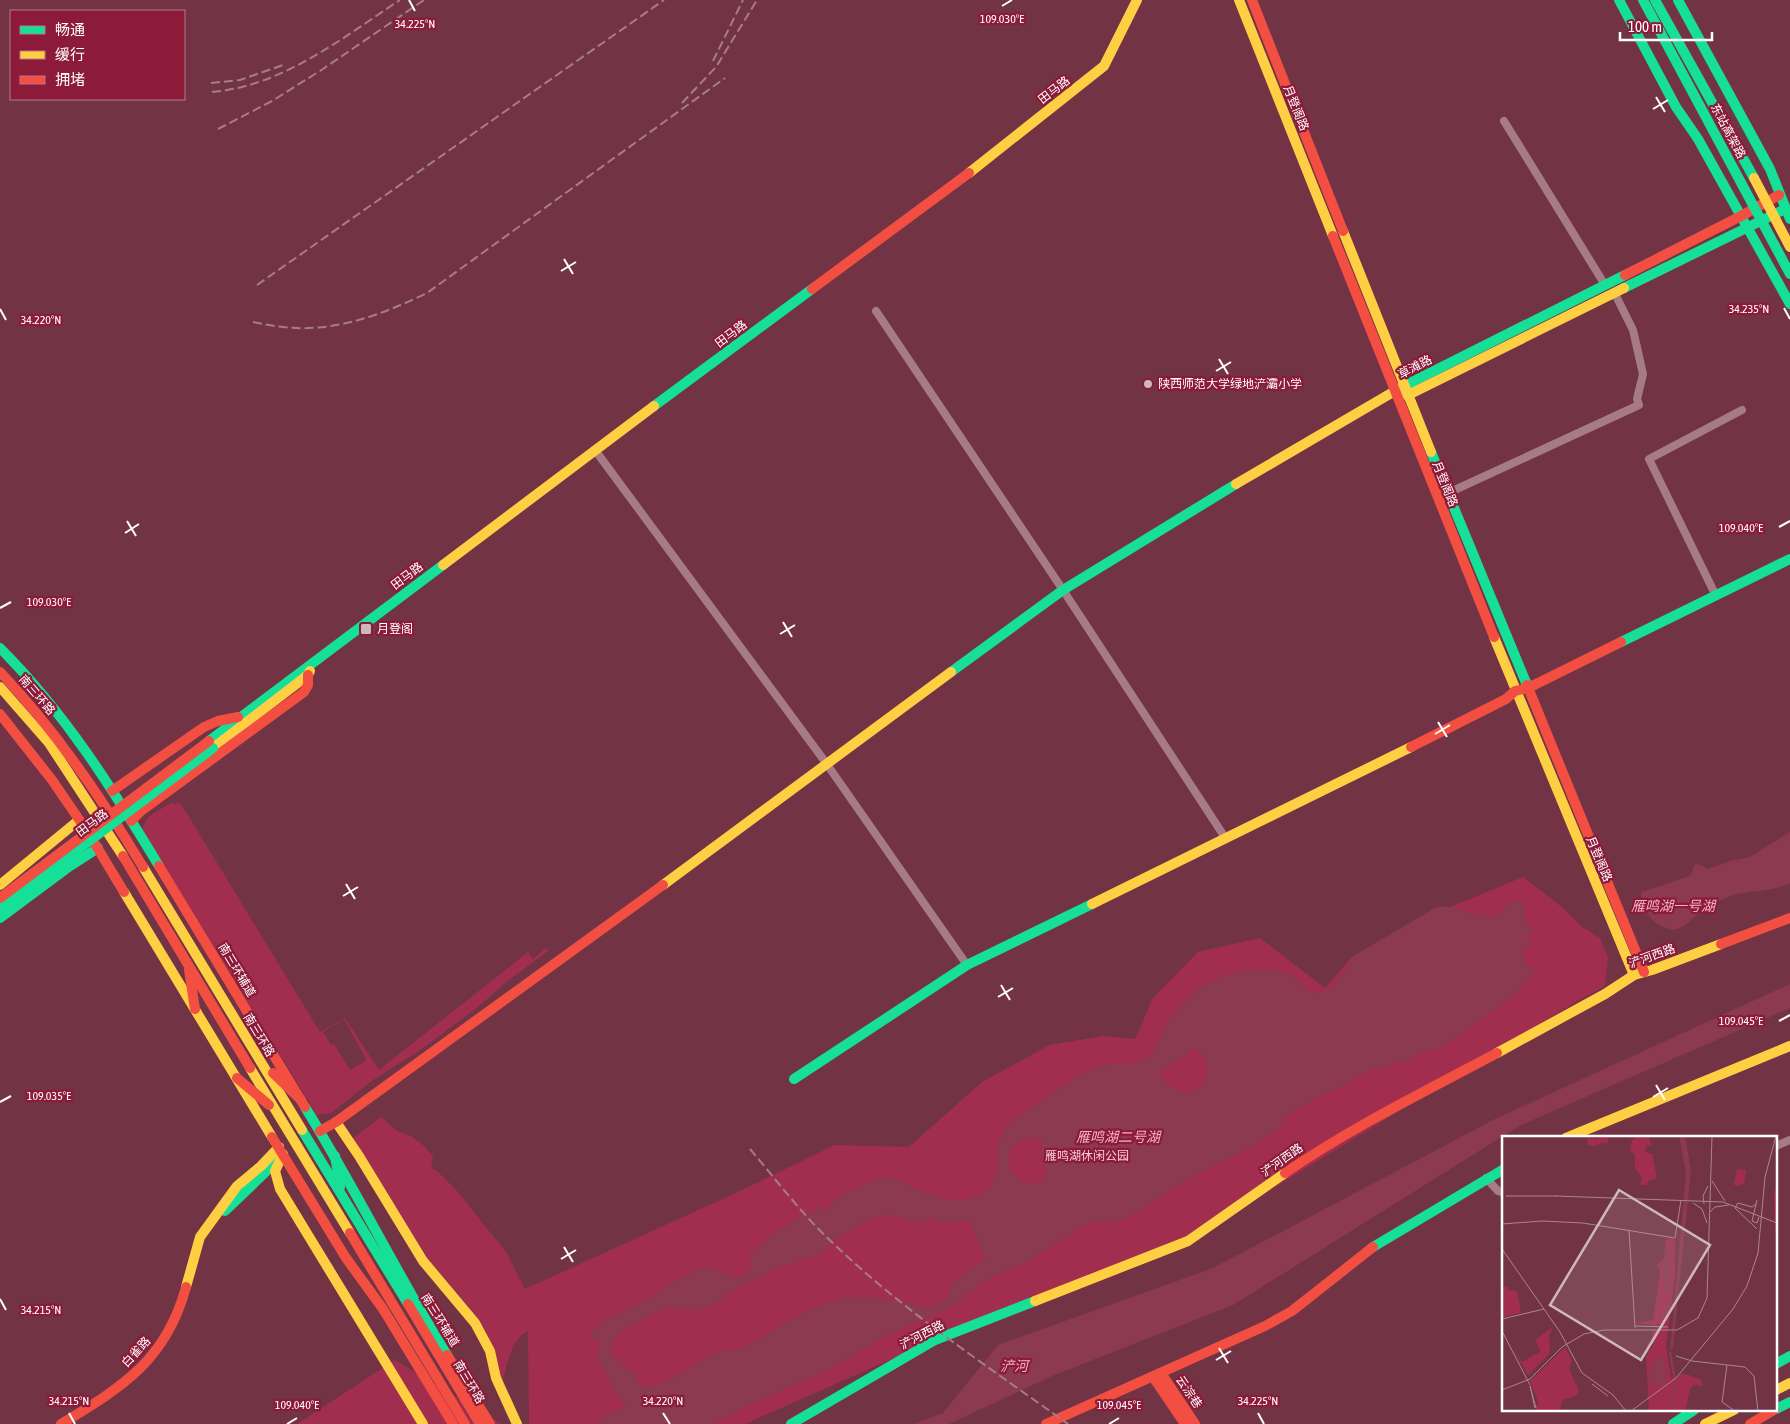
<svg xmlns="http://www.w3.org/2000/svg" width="1790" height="1424" font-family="'Asap Condensed','Noto Sans SC',sans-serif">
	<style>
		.green { fill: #a22e4f; fill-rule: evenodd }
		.water { fill: #8b3a50; fill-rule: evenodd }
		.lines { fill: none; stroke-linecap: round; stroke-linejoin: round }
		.street { stroke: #a67b87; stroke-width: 8 }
		.fast { stroke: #16e098; stroke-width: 10 }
		.slow { stroke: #ffcf43; stroke-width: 10 }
		.jam { stroke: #f24e42; stroke-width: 10 }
		.rail { stroke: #a57c88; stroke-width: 2; stroke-dasharray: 9 4; stroke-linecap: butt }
		.fast-bridge { stroke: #16e098; stroke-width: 10 }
		.slow-bridge { stroke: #ffcf43; stroke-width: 10 }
		.jam-bridge { stroke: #f24e42; stroke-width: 10 }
		.ticks { fill: none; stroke: #fff; stroke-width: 2 }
		.poi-dot { fill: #ceb8be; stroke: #8c1a39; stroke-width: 2 }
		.labels { text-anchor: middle; stroke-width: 4.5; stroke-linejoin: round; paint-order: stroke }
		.street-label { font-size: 12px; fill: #fff; stroke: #8c1a39 }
		.poi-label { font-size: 12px; fill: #fff; stroke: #8c1a39; text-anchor: start }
		.park-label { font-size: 12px; fill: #facbd8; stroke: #8c1a39 }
		.water-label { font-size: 14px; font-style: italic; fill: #f5b1c5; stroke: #8c1a39 }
		.inset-river { fill: none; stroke: #8b3a50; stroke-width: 2.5 }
		.inset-road { fill: none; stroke: #aa858f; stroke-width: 1 }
		.view { fill: #ceb8be; fill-opacity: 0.15; stroke: #ceb8be; stroke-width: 2.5 }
		.inset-edge { fill: none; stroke: #fff; stroke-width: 2.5 }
		.ticks-label { font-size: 12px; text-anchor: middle; fill: #fff; stroke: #8c1a39; stroke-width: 4.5; stroke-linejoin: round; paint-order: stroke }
	</style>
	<rect width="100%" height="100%" fill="#723445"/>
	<g class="green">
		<path d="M172,802L174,805L179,802L186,812L320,1032L345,1018L379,1070L528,952L533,959L546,948L548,951L505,983L478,1007L419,1051L373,1080L331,1113L317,1115L142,829L148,817ZM344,1019L366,1059L365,1061L350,1070L334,1044L331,1045L323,1032Z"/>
		<path d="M1523,877L1563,908L1581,926L1600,938L1608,957L1605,986L1579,1000L1194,1237L935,1340L745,1424H529L528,1331C511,1338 507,1366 502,1383L478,1318L429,1260L353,1138L381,1117L397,1131L411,1136L424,1146L433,1156L431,1169L437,1171L457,1191L506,1252L525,1289L740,1191L835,1145L909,1147L982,1082L1050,1045L1103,1036L1135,1039L1153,998L1198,952L1260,938L1325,988L1352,957L1443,910Z"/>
		<path d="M395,1360L501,1424H297Z"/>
	</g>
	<g class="water">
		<path d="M1790,832V883C1773,892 1752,890 1734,895C1721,899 1707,907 1697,915C1691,919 1688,924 1682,927C1677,930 1672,930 1667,928C1649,923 1646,911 1641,894L1642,892L1687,877L1691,875L1694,865L1698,864L1708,869L1730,861L1750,857Z"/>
		<path d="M1513,901L1522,902L1526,915L1525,917C1525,925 1530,926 1536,930L1529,932L1528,936L1532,946L1521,951L1528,969L1535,967L1536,970L1520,988V990L1506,1002L1442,1047L1417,1055L1402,1063H1390V1068L1378,1070L1377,1067L1348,1081L1349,1083L1317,1098L1283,1118L1285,1122C1255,1150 1215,1163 1180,1184C1157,1197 1137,1217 1110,1223L1109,1220L1093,1222L1071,1230L1072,1235L1063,1239L1030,1260L984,1281L963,1299L950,1307L887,1335L832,1368L740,1409L713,1424H601L598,1419L606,1417L613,1411L625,1409L624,1403L615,1392L608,1376L600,1365L596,1353L599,1350L600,1342L591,1337L593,1329L600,1326L606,1319L646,1300L653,1294L661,1292L672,1282L678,1281L682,1277L702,1267H706L713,1270H718L732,1277L742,1276L751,1268L750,1254L777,1231L805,1214L813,1213L818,1207H822L823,1210H825C830,1206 833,1201 839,1197C846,1192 880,1176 888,1177C895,1177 904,1182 909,1185C933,1198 965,1209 988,1189C1002,1177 995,1158 999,1143C1001,1134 1007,1127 1013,1120C1041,1102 1069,1078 1100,1066C1115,1061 1131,1068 1145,1059C1158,1051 1160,1033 1168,1021C1176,1011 1189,995 1199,988C1222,972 1264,963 1290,975C1299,979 1303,987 1311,992C1320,993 1329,990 1335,984L1355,955L1435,908C1453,901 1478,921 1496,915C1504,913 1504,904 1513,901ZM1193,1049C1222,1061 1202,1106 1172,1087C1166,1083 1161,1079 1160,1072L1166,1066L1176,1062ZM1029,1137L1037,1138L1042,1143V1155L1047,1172C1031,1208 980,1153 1029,1137ZM894,1215L910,1222H919L933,1218L938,1223L970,1222L985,1259L951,1283L948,1298L927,1308C915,1303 899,1301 886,1300C873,1298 858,1295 845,1298C809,1304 780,1328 749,1344C737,1351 722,1349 710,1355C695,1363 658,1393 641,1385C636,1383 637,1377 634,1372C632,1370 627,1369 624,1367C618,1362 619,1359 611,1355L612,1344L619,1334L626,1328L639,1322L656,1312L671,1308L702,1310L722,1300L727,1294L743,1285L758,1277L763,1276L770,1271L821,1254L834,1240L864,1222L877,1216Z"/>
		<path d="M1790,984V1008L1519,1126L1233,1305L1052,1376L949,1424H914L943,1413L998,1345L1213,1268L1495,1119Z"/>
	</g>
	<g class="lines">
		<g class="street">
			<path d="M1504,121L1605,285"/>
			<path d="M876,311L1063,590L1226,839"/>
			<path d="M595,450L826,763L967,965"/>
			<path d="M1448,493L1639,405L1637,399L1643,374L1633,330L1614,292"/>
			<path d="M1716,596L1649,459L1742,410"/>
			<path d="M1776,1146L1790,1140"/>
			<path d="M1486,1178L1498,1191L1504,1193"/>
		</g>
		<g class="fast">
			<path d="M1619,0L1676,107L1698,139L1790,304"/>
			<path d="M1678,0L1770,169L1790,219"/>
			<path d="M1624,288L1785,209"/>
			<path d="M1400,388L1625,275"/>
			<path d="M654,406L812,289"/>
			<path d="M1431,452L1527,685"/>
			<path d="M1621,642L1790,559"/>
			<path d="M0,648C65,713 112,788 159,866"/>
			<path d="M951,672L1063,590L1236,484"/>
			<path d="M209,741L443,565"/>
			<path d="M0,918L70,866L98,848"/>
			<path d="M794,1079L967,965L1092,904"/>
			<path d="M305,1107C355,1188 397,1274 447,1355"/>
			<path d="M302,1130L408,1304"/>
			<path d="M335,1156L340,1187"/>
			<path d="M225,1211L276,1162"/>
			<path d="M1373,1247L1504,1169"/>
			<path d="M1776,1364L1790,1356"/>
			<path d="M1776,1409L1790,1402"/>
			<path d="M791,1424L935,1340L1035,1301"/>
			<path d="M1673,1424L1694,1410"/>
		</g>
		<g class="slow">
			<path d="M1239,0L1333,236"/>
			<path d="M969,173L1104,66L1137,0"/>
			<path d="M1343,231L1431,452"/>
			<path d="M1403,394L1408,395L1624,288"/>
			<path d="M1236,484L1400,388"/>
			<path d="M443,565L654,406"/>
			<path d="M1494,637L1634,975"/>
			<path d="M0,687L49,743L123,856"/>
			<path d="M213,748L308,675L310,671"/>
			<path d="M143,867L302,1130"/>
			<path d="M0,885L79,820"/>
			<path d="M663,885L951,672"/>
			<path d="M124,892L272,1137"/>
			<path d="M1092,904L1411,747"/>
			<path d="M1497,1053L1605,994L1634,975L1652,970L1721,944"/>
			<path d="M250,1068L350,1233"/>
			<path d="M336,1122L359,1156L423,1261L475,1323L490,1351L496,1378L517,1424"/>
			<path d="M1566,1138L1790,1046"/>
			<path d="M283,1154L275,1171L280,1189L423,1424"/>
			<path d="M186,1287L200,1237L237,1186L261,1166L279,1147"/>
			<path d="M1035,1301L1188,1241L1285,1173"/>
			<path d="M1776,1390L1790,1383"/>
			<path d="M1705,1424L1734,1410"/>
		</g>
		<g class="jam">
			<path d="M1252,0L1343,231"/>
			<path d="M1333,236L1494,637"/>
			<path d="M1625,275L1741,216L1779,195"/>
			<path d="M812,289L969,173"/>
			<path d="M0,672C56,731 101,797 143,867"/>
			<path d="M1527,685L1644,972"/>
			<path d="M0,714L52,780L89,834L124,892"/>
			<path d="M1411,747L1506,699L1515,691L1528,688L1621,642"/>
			<path d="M112,791L204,727L218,721L238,717"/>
			<path d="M131,821L141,811L304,692L308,685V675"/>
			<path d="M123,856L250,1068"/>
			<path d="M159,866L305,1107"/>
			<path d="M1721,944L1790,918"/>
			<path d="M189,970L195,1009"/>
			<path d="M273,1073L301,1100"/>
			<path d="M237,1078L269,1105"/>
			<path d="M320,1131L336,1122L663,885"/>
			<path d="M272,1137L346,1258L383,1309L453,1424"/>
			<path d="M1285,1173C1352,1127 1426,1091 1497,1053"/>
			<path d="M350,1233L465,1424"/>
			<path d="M408,1304L480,1424"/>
			<path d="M447,1355L490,1424"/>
			<path d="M1161,1373L1195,1424"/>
			<path d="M1153,1377L1185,1424"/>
			<path d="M61,1424C122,1387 166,1361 186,1287"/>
			<path d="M1046,1424L1265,1326L1292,1311L1373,1247"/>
			<path d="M1750,1424L1774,1410"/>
		</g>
		<g class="rail">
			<path d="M713,61L743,0"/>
			<path d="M211,83L240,80L283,65"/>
			<path d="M212,92C283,86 342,38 400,0"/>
			<path d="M682,103L716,67L757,0"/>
			<path d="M218,129L272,101L323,69L424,0"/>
			<path d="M257,285L664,0"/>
			<path d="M253,322C263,324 273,326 283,327C334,333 381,315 427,293L725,78"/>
			<path d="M750,1149C778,1182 804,1217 836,1246C905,1312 990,1368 1068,1424"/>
		</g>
		<g class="fast-bridge">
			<path d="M1643,0L1790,274"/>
			<path d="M1655,0L1754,178"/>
			<path d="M0,908L213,748"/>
		</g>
		<path class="slow-bridge" d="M1754,178L1790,247"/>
		<path class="jam-bridge" d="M0,898L209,741"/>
	</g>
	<path class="ticks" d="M409,0L415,11M1002,6L1012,0M1656,97L1665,112M1653,109L1668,100M564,259L573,274M561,271L576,262M1784,308L1790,319M0,309L6,320M1219,359L1228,374M1216,371L1231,362M127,521L136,536M1779,527L1790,521M125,533L139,524M0,608L11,602M783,622L792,637M780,634L795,625M1438,722L1447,737M1435,734L1450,725M346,884L355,899M343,896L358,887M1001,985L1010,1000M998,997L1013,988M1779,1021L1790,1015M1656,1085L1665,1100M1653,1097L1668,1088M0,1102L11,1096M564,1247L573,1262M561,1259L576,1250M0,1299L6,1310M1219,1348L1228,1363M1216,1360L1231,1351M69,1413L75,1424M663,1413L670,1424M1258,1413L1264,1424M287,1424L297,1418M1109,1424L1119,1418"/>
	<g class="poi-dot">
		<circle cx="1148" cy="384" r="5"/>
		<rect x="360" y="623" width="12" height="12" rx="2.5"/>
	</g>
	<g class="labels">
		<g class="street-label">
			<text transform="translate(1054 90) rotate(-38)" y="4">田马路</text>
			<text transform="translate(1296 108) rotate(68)" y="4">月登阁路</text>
			<text transform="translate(1728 131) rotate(62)" y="4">东站高架路</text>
			<text transform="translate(731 334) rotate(-37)" y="4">田马路</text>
			<text transform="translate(1415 367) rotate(-28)" y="4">草滩路</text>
			<text transform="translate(1445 484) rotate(68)" y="4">月登阁路</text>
			<text transform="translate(407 576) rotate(-37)" y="4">田马路</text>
			<text transform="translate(37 695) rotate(49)" y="4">南三环路</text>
			<text transform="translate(92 823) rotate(-37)" y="4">田马路</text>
			<text transform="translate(1599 859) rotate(67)" y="4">月登阁路</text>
			<text transform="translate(1652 956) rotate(-20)" y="4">浐河西路</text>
			<text transform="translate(237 970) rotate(59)" y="4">南三环辅道</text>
			<text transform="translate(259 1035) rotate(59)" y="4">南三环路</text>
			<text transform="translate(1282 1160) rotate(-35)" y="4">浐河西路</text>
			<text transform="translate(440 1320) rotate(58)" y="4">南三环辅道</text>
			<text transform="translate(922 1335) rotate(-27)" y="4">浐河西路</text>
			<text transform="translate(136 1352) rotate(-47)" y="4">白雀路</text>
			<text transform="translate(469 1382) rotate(59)" y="4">南三环路</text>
			<text transform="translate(1189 1392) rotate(56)" y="4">云淙巷</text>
		</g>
		<g class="poi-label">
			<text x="1158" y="388">陕西师范大学绿地浐灞小学</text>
			<text x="377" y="633">月登阁</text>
		</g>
		<g class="park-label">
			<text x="1087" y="1160">雁鸣湖休闲公园</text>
		</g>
		<g class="water-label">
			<text x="1673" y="911">雁鸣湖一号湖</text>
			<text x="1118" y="1142">雁鸣湖二号湖</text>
			<text x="1014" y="1371">浐河</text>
		</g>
	</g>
	<g transform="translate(1502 1136)">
		<rect width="275" height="275" fill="#723445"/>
		<path d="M97,0H107L105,9L101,6L93,10L86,9L85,2L96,3ZM133,0H147L149,10L145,9L143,16L150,18L155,42L146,45L145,49H138L140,42L133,32V18L128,15L130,4L124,2L132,4ZM235,33L244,34L242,47L237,50L232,49ZM274,50L275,97H273L272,59ZM169,102L173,104V140L164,210L169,243L180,238L187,239L199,244L201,250L191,249L188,253L183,275H147L144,220L151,209L150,196L160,190L154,186L156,190L134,187L151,184L158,136L155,129L162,122L163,105ZM6,150V154L15,155L19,177L0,181V151ZM51,191L47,199L48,217L26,239L12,215L20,226L39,215L33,204ZM63,211L70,225L67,233L77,255L72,261L60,264L58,275H34V270L37,268L28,245Z" fill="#a22e4f"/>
		<path d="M177,0H183L189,34L171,211L168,216L184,37ZM164,106L169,108L170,117L166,182L162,185L156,181L157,158L162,152L157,128L162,122ZM163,154L167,159L162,180L158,182L159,159ZM161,220L165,235L163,248L158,250L145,247L151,224Z" fill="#8b3a50" fill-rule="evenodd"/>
		<path class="inset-river" d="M167,275L174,252L168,216"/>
		<path class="inset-road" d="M210,45L223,65M4,60H55M54,60L221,66L275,87M255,64L250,85L255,87L257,81M191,67L200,73L205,87M202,68L201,60L206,50M254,68L250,71L236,67L233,72L255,93M208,76L213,71L227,69M0,88L40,85L81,87L173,102L179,64M127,94L133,192M0,113L58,196L80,237L111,259L124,275M0,183L42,173M133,190L166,191M0,195L28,249M174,220L190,225L243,231L252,240L256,275M225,229L220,266L233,275M90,248L106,260M0,254L28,243L60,211L82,198L102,194H175L196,182L205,162L210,0M33,272L28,250L34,272M129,275L174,242L231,173L245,150L256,117L263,41L274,0"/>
		<path class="view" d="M117,54L208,109L139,224L48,169Z"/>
		<rect width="275" height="275" class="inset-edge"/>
	</g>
	<g class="ticks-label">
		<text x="1002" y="23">109.030°E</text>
		<text x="415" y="28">34.225°N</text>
		<text x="1749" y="313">34.235°N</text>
		<text x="41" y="324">34.220°N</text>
		<text x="1741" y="532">109.040°E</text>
		<text x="49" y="606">109.030°E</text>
		<text x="1741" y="1025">109.045°E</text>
		<text x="49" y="1100">109.035°E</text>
		<text x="41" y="1314">34.215°N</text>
		<text x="69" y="1405">34.215°N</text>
		<text x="663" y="1405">34.220°N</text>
		<text x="1258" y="1405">34.225°N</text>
		<text x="297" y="1409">109.040°E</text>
		<text x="1119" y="1409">109.045°E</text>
	</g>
	<rect x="10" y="10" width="175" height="90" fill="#8c1a39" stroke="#ba7688"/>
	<rect x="20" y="26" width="25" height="8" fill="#16e098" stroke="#ba7688"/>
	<text x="55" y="35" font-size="15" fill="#ffffff">畅通</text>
	<rect x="20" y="51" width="25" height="8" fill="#ffcf43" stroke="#ba7688"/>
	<text x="55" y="60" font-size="15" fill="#ffffff">缓行</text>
	<rect x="20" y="76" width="25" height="8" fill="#f24e42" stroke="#ba7688"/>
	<text x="55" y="85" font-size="15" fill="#ffffff">拥堵</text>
	<path d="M1620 32v8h92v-8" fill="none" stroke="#ffffff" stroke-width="2.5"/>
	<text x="1628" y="32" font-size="15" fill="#ffffff" stroke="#8c1a39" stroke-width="4" paint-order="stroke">100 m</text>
</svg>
